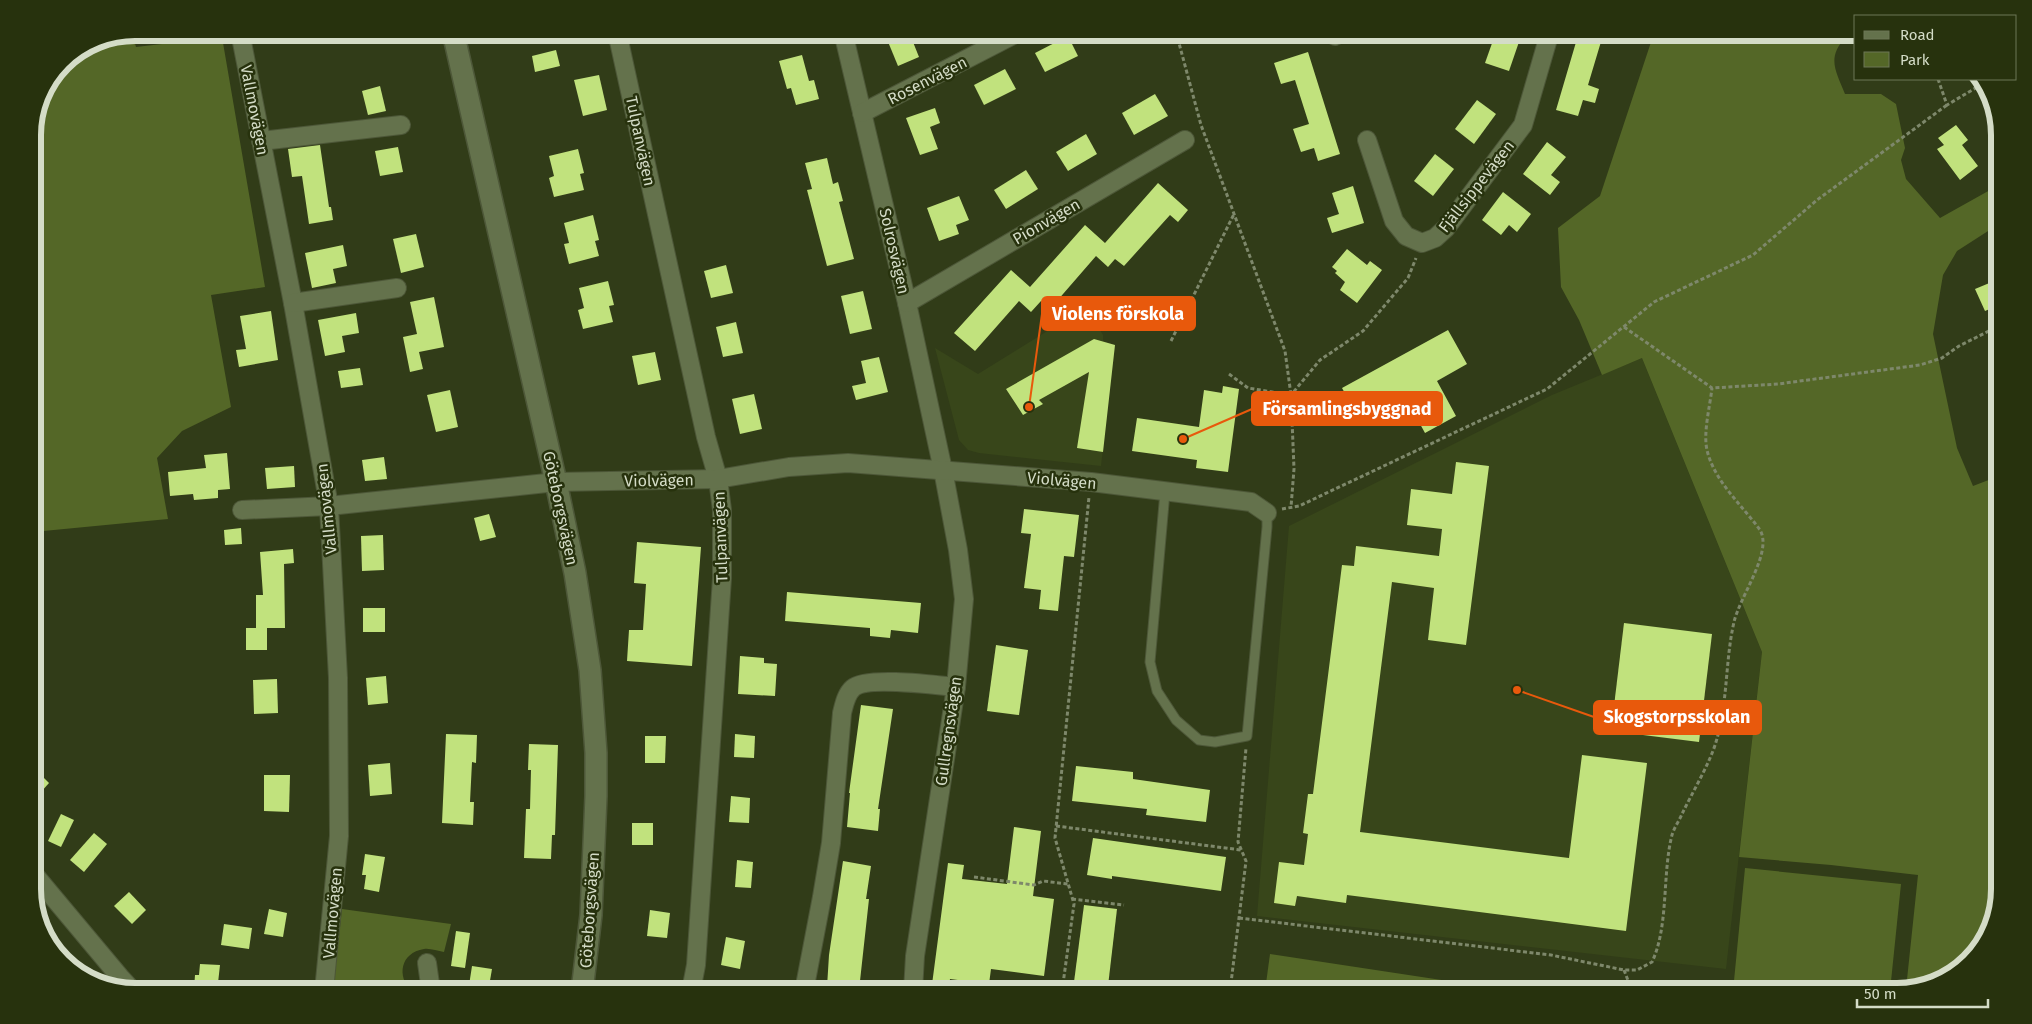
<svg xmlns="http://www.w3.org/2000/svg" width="2032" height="1024" font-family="'Fira Sans',sans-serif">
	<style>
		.built { fill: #38461a }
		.green { fill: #546727 }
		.building { fill: #c1e27d }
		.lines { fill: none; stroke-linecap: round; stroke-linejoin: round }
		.service-casing { stroke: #4d5738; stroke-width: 11 }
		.minor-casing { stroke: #4d5738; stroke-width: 20 }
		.tertiary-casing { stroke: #4d5738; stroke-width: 24 }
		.path { stroke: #7e886b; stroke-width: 3; stroke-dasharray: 4 2.5; stroke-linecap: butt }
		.service { stroke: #64724c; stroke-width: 9 }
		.minor { stroke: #64724c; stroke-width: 18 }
		.tertiary { stroke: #64724c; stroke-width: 21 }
		.labels { text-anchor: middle; stroke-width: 5; stroke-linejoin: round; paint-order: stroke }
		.street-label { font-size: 16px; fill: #d4dcc7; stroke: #27320d }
		.rim { fill: none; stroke: #d4dcc7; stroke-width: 6 }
		.leader { fill: none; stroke: #e8590c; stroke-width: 2 }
		.callout-dot { fill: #e8590c; stroke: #27320d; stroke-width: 2 }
		.callout { fill: #e8590c; stroke: #e8590c; stroke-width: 2 }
		.callout-label { font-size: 18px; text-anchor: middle; font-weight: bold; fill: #fff }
	</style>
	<rect width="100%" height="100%" fill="#313c18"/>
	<g class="built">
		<path d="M1086,307L1103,335V341L1115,345L1101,466L979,453L968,450L959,440L935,348L978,374Z"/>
		<path d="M1642,358L1762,652L1726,969L1257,916L1289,526L1552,395Z"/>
	</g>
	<g class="green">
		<path d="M132,33L136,47L222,37L265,287L211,295L231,407L182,431L157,458L168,519L33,532V129L43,90L63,62L96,40Z"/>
		<path d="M1654,33H1846V37C1826,58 1836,71 1845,94H1881L1896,104L1905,148L1901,160L1906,179L1940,218L1999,185V224L1957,251L1943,275L1933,334L1957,448L1973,486L1999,476V670L1991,727L1999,731V862L1995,906L1989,934L1954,974L1906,989L1918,875L1831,865L1739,857L1762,652L1642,358L1602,375L1579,320L1561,287L1558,228L1600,196Z"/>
		<path d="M1745,868L1901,884L1890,991H1733Z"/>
		<path d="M342,909L451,924L444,952C437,951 430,948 424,949C400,953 397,976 411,991H333Z"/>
		<path d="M1270,954L1514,991H1265Z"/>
	</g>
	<g class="building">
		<path d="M884,32H909L919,57L898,66Z"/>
		<path d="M1496,32H1511L1521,36L1509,71L1485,63Z"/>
		<path d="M1579,32H1596L1603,35L1588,85L1599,89L1595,103L1583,100L1578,116L1556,110Z"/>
		<path d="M1068,36L1078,56L1045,72L1035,53Z"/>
		<path d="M556,50L560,66L535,72L532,56Z"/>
		<path d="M1308,52L1340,154L1318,161L1314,148L1301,152L1293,129L1309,124L1295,80L1281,84L1274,63Z"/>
		<path d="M802,55L809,81L814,80L819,99L796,105L791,88L787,89L779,61Z"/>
		<path d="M1005,69L1016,89L984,105L974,85Z"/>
		<path d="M599,75L607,110L583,116L574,80Z"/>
		<path d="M380,86L386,111L368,115L362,91Z"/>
		<path d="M1155,94L1168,116L1134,135L1122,113Z"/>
		<path d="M1477,100L1496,114L1474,144L1455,129Z"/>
		<path d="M935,108L940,123L930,127L938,149L920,155L906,118Z"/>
		<path d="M1956,125L1968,140L1962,145L1978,166L1960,180L1937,149L1944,145L1938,138Z"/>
		<path d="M1086,134L1097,154L1068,171L1056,152Z"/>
		<path d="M1547,142L1566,157L1551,175L1560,182L1550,195L1523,174Z"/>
		<path d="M320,145L329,207H331L333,220L309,224L302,176L292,177L288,149Z"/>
		<path d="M398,147L403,172L380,176L375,151Z"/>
		<path d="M578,149L584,173L580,174L584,190L554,197L549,178L554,176L549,156Z"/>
		<path d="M1435,154L1454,169L1433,196L1414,181Z"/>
		<path d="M827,158L833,184L838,182L843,201L839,202L854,259L827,266L807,190L812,189L805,163Z"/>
		<path d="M1026,170L1038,189L1006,209L994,190Z"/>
		<path d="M1158,183L1188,210L1178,222L1170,215L1124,266L1115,259L1108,267L1096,256L1050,309L1041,301L1031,312L1019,301L975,351L954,333L1011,270L1030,287L1085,225L1105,243Z"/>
		<path d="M1353,186L1364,223L1332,233L1327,218L1339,214L1332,193Z"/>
		<path d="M1503,192L1531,214L1517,232L1509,225L1501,235L1482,220Z"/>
		<path d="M959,196L969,220L956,225L959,234L939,241L927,208Z"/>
		<path d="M593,215L599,240L595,241L599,256L569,264L564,244L569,243L564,223Z"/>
		<path d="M416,234L424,267L401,273L393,239Z"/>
		<path d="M343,245L347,266L333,269L336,283L312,288L305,253Z"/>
		<path d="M1347,249L1367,265L1370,261L1382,270L1357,303L1340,290L1345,282L1335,273L1337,271L1332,267Z"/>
		<path d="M726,265L733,293L711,298L704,271Z"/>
		<path d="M1999,279V305L1985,311L1975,289Z"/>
		<path d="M608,281L614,305L609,306L613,322L583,329L578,310L584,308L579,288Z"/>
		<path d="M863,291L872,329L850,334L841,296Z"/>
		<path d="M434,297L444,347L419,352L423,369L410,372L403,337L417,334L410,302Z"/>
		<path d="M271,311L278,360L239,367L236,350L246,349L240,316Z"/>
		<path d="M356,313L359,333L342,336L345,352L325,356L318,320Z"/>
		<path d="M736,322L743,353L723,357L716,327Z"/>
		<path d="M1448,330L1467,364L1437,381L1456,416L1425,433L1403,393L1358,417L1342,388Z"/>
		<path d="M1094,339L1115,345L1103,452L1077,448L1089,372L1039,400L1043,404L1023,415L1006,389Z"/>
		<path d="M655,352L661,380L638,385L632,356Z"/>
		<path d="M879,357L888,392L856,400L852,386L866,383L861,361Z"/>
		<path d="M360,368L363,385L341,388L338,371Z"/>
		<path d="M1223,386L1239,389L1228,472L1196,468L1197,460L1132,451L1137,418L1199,427L1204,390L1222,393Z"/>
		<path d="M450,390L458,427L436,432L427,395Z"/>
		<path d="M754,394L762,429L740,434L732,399Z"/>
		<path d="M227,453L230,489L218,490V498L194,500L193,494L170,496L168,472L206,468L204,455Z"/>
		<path d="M384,457L387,479L365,481L362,460Z"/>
		<path d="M1456,462L1489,466L1466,645L1428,640L1434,588L1392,582L1360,832L1569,858L1582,755L1647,763L1626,931L1347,895L1346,903L1297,896L1295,906L1274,903L1279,862L1304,865L1308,834L1303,833L1308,794H1313L1342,565L1354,566L1356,546L1439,556L1442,529L1407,525L1411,489L1452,494Z"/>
		<path d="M294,466L295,487L267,489L265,468Z"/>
		<path d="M1024,509L1079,515L1074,557L1064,556L1058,611L1039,609L1041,590L1024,588L1031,534L1021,533Z"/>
		<path d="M489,514L496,537L480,541L474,518Z"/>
		<path d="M241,528L242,544L225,545L224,530Z"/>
		<path d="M383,535L384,570L362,571L361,536Z"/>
		<path d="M637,542L701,547L692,666L627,661L629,630H643L646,584L634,583Z"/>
		<path d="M293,549L294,563L284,564L285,628H256V595H263L260,552Z"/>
		<path d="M787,592L921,603L918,633L891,630L890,638L870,636V628L785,621Z"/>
		<rect x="363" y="608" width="22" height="24"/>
		<path d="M1624,623L1712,634L1699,742L1611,731Z"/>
		<rect x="246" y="628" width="21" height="22"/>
		<path d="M996,645L1028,650L1019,715L987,711Z"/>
		<path d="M740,656L764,658V663L777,664L775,696L738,694Z"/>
		<path d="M386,676L388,703L368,705L366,678Z"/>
		<path d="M277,679L278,713L254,714L253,680Z"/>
		<path d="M861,705L893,709L878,809H880L878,831L847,827L850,793H849Z"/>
		<path d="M446,734L477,735L476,763L472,762L470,802H474L473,825L442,823Z"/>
		<path d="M735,734L755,736L754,758L734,757Z"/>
		<path d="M645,736H666L665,763H645Z"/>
		<path d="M529,744L558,745L555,835H552L551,859L524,858L526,809H530L531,770H528Z"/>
		<path d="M390,763L392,794L370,796L368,765Z"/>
		<path d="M1076,766L1133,772V779L1210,790L1206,822L1146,815L1147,809L1072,801Z"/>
		<path d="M33,767L49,783L33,801Z"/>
		<path d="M264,775H290L289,812L264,811Z"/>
		<path d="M731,796L750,798L749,823L729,822Z"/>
		<path d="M61,814L74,820L61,847L48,841Z"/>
		<rect x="632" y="823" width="21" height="22"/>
		<path d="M1014,827L1041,831L1033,896L1054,899L1044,976L991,969L989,984L950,979L948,992H931L948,863L964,865L962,879L1007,884Z"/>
		<path d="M94,833L107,844L84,872L70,860Z"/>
		<path d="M1093,838L1226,857L1221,891L1112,876V879L1087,875Z"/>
		<path d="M365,854L385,857L379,892L364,889L366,875H362Z"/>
		<path d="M737,860L753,862L751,888L735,887Z"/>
		<path d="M843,861L871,866L866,899H869L859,990L827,987L829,955Z"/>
		<path d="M129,892L146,910L132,924L114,906Z"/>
		<path d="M1084,905L1117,909L1108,986L1074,982Z"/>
		<path d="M269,909L287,913L283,937L264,934Z"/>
		<path d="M650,910L670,913L667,938L647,936Z"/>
		<path d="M224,924L252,928L249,949L221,945Z"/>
		<path d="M456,931L470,933L465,968L451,966Z"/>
		<path d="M726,937L745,941L740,969L721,965Z"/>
		<path d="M200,964L220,965L217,992H199V990L194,989L195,975H199Z"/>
		<path d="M472,966L492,969L488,992H468Z"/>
	</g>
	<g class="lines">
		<g class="service-casing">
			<path id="service" d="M1165,492L1150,662L1157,691L1176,720L1199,740L1215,742L1247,736L1267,527V513"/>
		</g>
		<g class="minor-casing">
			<g id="minor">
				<path d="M240,32L293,303L329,506L338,678L339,836L324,991"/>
				<path d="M617,32L706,437L718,479L722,510V578L696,965L691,991"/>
				<path d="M843,32L907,303L943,470L958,550L964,599L956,687L915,956L913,991"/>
				<path d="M1334,32L1335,36"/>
				<path d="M862,113L1019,32"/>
				<path d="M1367,140L1394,221L1406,236L1422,243L1435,238L1446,228L1523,125L1550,32"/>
				<path d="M261,141L401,125"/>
				<path d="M293,303L397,288"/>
				<path d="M907,303L1185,140"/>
				<path d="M242,510L329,506L556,482L718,479L789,467L848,463L1091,482L1251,502L1267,513"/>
				<path d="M33,873L120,977L133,991"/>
				<path d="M427,963L431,991"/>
				<path d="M804,991L822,897L831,843L842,713C844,705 846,694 853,688C866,676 936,685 956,687"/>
			</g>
		</g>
		<g class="tertiary-casing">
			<path id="tertiary" d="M453,32L556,482L575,573L590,670L596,753V796L591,915L582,991"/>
		</g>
		<g class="path">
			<path d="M1176,32L1201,125L1285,351L1291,395L1294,469L1291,507"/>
			<path d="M1938,79L1947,105L1984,83"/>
			<path d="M1624,327L1712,388L1778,384L1920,365L1942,358L1959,346L1999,326"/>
			<path d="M1171,341L1234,214"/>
			<path d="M1229,374L1248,388L1291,395L1320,360L1363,331L1408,278L1416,258"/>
			<path d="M1282,509L1299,506L1547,389L1654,302L1753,255L1817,200L1947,105"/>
			<path d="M1056,826L1241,850"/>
			<path d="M974,877L1034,885L1043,881L1068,884"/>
			<path d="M1072,899L1124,905"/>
			<path d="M1239,918L1551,955L1624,970H1637L1652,962C1669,926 1662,874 1672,835C1674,828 1679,821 1682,814C1692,793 1710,763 1716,742C1728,703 1725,661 1734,622C1740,596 1773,552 1760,530C1742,505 1714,481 1707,450C1703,433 1710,406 1712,388"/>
			<path d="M1624,970L1632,991"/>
			<path d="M1062,991L1074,904L1055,838L1089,497"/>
			<path d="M1230,991L1246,861L1238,842L1246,748"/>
		</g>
		<use href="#service" class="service"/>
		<use href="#minor" class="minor"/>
		<use href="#tertiary" class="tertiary"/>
	</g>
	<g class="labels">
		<g class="street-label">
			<text transform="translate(927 80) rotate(-27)" y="6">Rosenvägen</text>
			<text transform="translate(255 110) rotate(79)" y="6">Vallmovägen</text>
			<text transform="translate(641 141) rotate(78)" y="6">Tulpanvägen</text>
			<text transform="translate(1476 186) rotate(-52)" y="6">Fjällsippevägen</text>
			<text transform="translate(1046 221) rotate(-30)" y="6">Pionvägen</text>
			<text transform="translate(895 251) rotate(77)" y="6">Solrosvägen</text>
			<text transform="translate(659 480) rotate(-1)" y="6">Violvägen</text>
			<text transform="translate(1062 480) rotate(5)" y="6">Violvägen</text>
			<text transform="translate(561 508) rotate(78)" y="6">Göteborgsvägen</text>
			<text transform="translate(326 509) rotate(-96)" y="6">Vallmovägen</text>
			<text transform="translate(720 537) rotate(-92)" y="6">Tulpanvägen</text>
			<text transform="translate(948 731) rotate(-82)" y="6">Gullregnsvägen</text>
			<text transform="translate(589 910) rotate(-86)" y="6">Göteborgsvägen</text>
			<text transform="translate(332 913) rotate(-85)" y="6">Vallmovägen</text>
		</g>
	</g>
	<path d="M0 0H2032V1024H0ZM135 41H1897A94 94 0 0 1 1991 135V889A94 94 0 0 1 1897 983H135A94 94 0 0 1 41 889V135A94 94 0 0 1 135 41Z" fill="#27320d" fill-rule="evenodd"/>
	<path class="rim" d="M135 41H1897A94 94 0 0 1 1991 135V889A94 94 0 0 1 1897 983H135A94 94 0 0 1 41 889V135A94 94 0 0 1 135 41Z"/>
	<path class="leader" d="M1029 407L1042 314M1183 439L1252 409M1517 690L1594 717"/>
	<g class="callout-dot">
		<circle cx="1029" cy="407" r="5"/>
		<circle cx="1183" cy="439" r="5"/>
		<circle cx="1517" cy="690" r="5"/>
	</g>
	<g class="callout">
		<rect x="1042" y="297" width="153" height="33" rx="5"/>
		<rect x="1252" y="392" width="190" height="33" rx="5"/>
		<rect x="1594" y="701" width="167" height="33" rx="5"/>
	</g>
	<g class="callout-label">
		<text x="1118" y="320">Violens förskola</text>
		<text x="1347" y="415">Församlingsbyggnad</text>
		<text x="1677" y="723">Skogstorpsskolan</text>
	</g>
	<rect x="1854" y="15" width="162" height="65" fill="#27320d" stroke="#6c7657"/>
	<rect x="1864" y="31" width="25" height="8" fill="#64724c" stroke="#6c7657"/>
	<text x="1900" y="40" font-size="15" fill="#d4dcc7">Road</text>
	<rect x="1864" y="52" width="25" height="15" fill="#546727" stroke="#6c7657"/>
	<text x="1900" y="65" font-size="15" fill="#d4dcc7">Park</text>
	<path d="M1857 999v8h131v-8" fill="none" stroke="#d4dcc7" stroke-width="2.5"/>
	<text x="1864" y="999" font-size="15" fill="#d4dcc7" stroke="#27320d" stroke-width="4" paint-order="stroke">50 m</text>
</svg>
